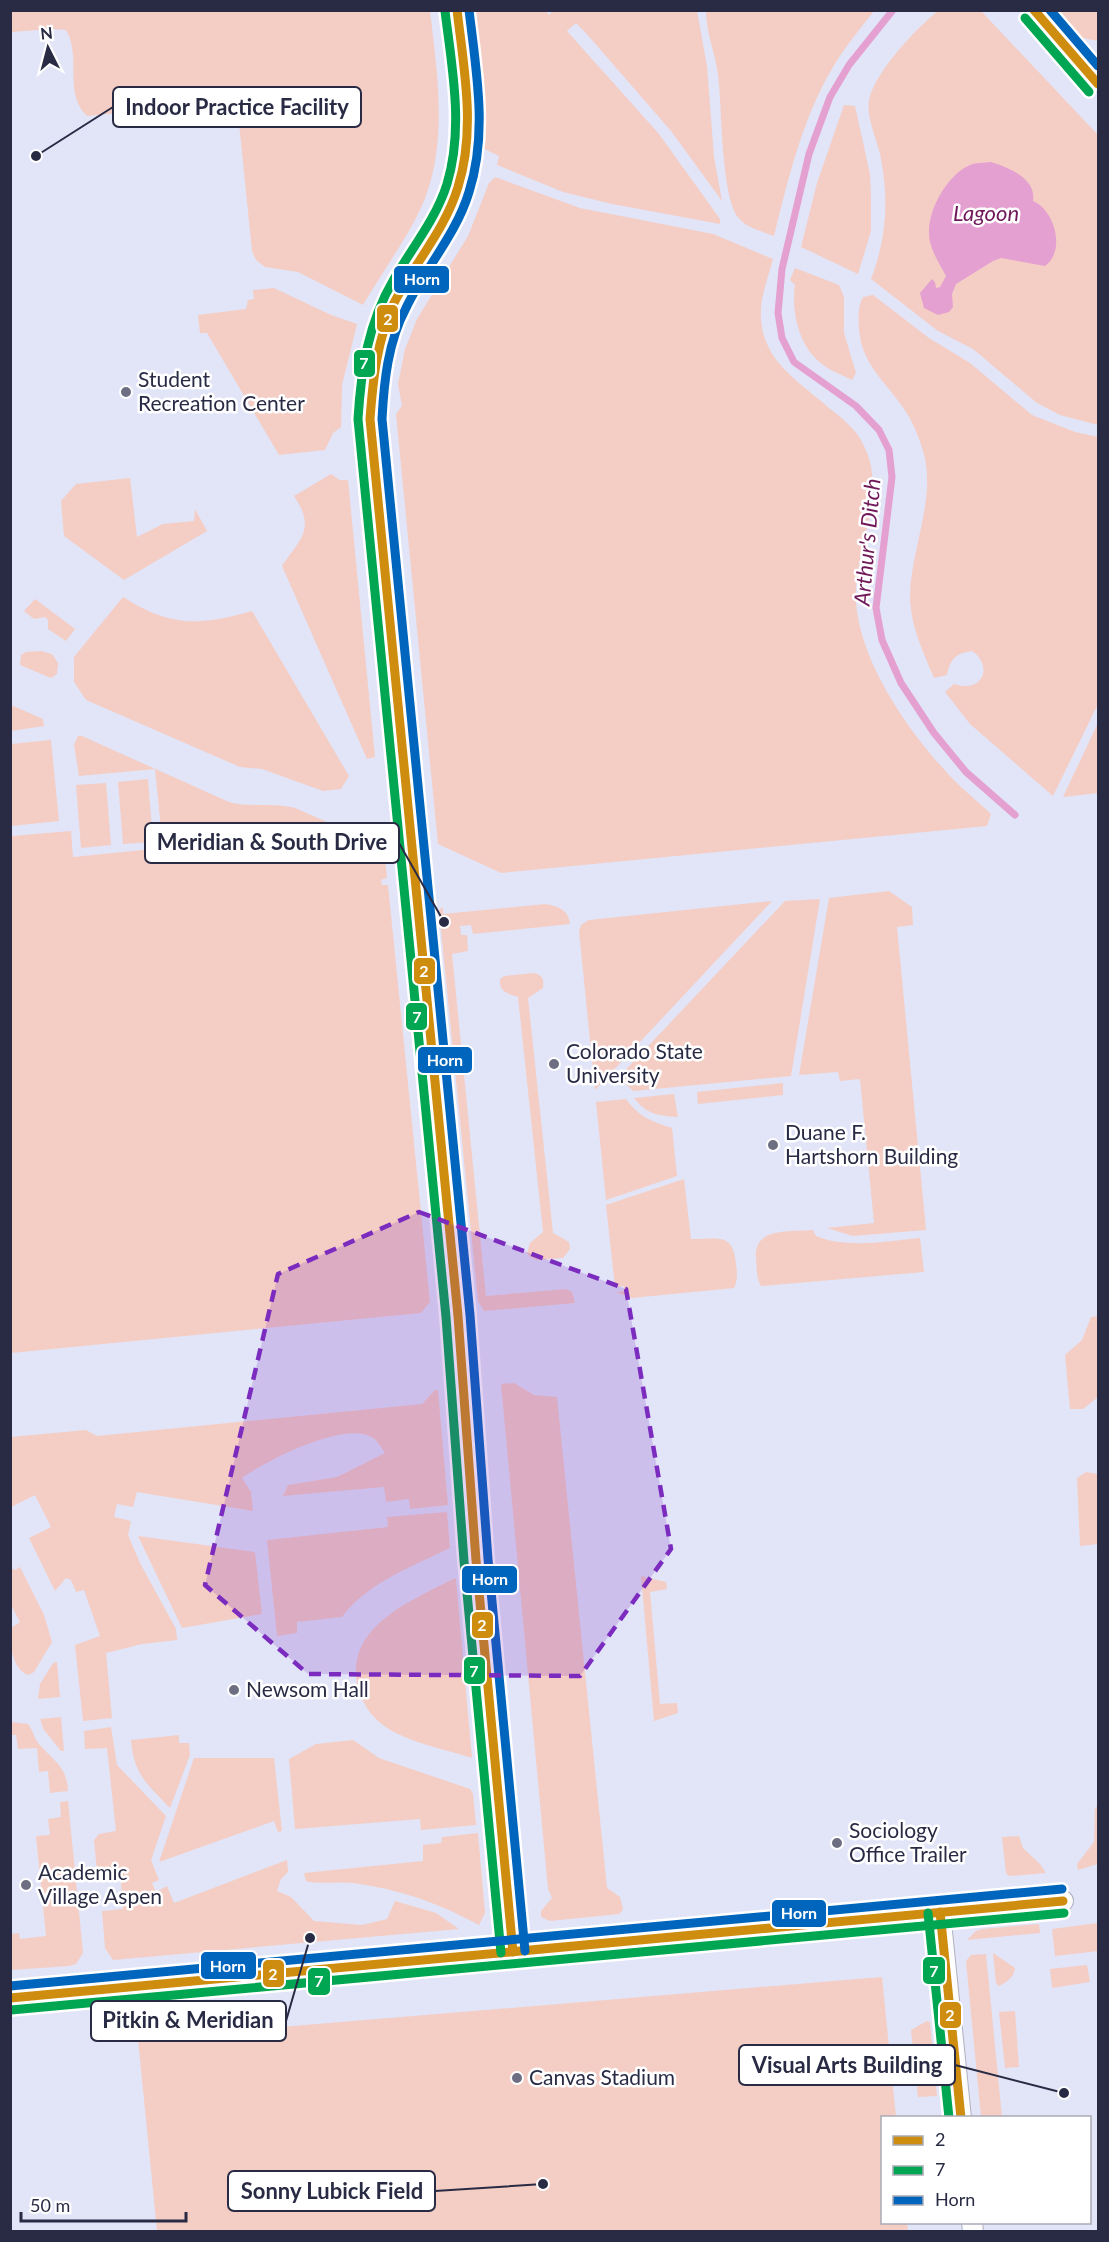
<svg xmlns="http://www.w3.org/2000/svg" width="1109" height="2242" font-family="Lato,sans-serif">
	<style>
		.built { fill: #e2e4f8; fill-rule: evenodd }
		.green { fill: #f4cec4 }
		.water { fill: #e4a0d1 }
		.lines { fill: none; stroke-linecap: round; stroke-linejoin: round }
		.stream { stroke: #e4a0d1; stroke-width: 7 }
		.street-casing { stroke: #afb1c0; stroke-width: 22 }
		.street { stroke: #fcfcfd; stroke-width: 20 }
		.bus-1-casing { stroke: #fff; stroke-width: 14 }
		.bus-2-casing { stroke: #fff; stroke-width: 14 }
		.bus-3-casing { stroke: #fff; stroke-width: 14 }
		.bus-1 { stroke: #ce8d0e; stroke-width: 9 }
		.bus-2 { stroke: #00a651; stroke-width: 9 }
		.bus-3 { stroke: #0065bd; stroke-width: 9 }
		.marked { fill: #7b2cbf; fill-opacity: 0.2; stroke: #7b2cbf; stroke-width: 4.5; stroke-dasharray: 12 8; stroke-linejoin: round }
		.poi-dot { fill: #6d6e82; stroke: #fff; stroke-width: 2 }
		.labels { text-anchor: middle; stroke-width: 5; stroke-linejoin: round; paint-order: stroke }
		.poi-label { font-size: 21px; fill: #292b45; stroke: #fff; text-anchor: start }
		.water-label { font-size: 22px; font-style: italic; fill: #70195a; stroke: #fff }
		.leader { fill: none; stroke: #292b45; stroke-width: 2 }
		.callout-dot { fill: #292b45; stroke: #fff; stroke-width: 2 }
		.callout { fill: #fff; stroke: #292b45; stroke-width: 2 }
		.callout-label { font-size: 22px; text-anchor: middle; font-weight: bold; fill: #292b45 }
		.line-badge { stroke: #fff; stroke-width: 2 }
		.badge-label { font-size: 16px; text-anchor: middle; font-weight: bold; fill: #fff }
	</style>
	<rect width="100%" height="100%" fill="#eaebf2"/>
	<path class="built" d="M11,11H1098V2231L11,2232ZM882,2118H1090V2222H882Z"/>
	<g class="green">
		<path d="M11,10L430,11C438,79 450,155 416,218C400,248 380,276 363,305L298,272L265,267L256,260L252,251L239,123C237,109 230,105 216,104L87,116C63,94 82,56 66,30L52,29L11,32Z"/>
		<path d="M552,10L697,11L707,66L714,157L722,201L671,131L585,32L576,23L567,31L659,134L720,219V224L612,204L563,192L497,165L499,156L482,148L475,125L478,81L471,11H545L550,15Z"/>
		<path d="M706,11H874C860,29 845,47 833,67C803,117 788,179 774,236C762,231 745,228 737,216C721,191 722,107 718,74C715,53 706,32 706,11Z"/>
		<path d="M938,11H981L1098,135V425L1060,415L1037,403L973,349L938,331L871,279C887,238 889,197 880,154C876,137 866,117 869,100C875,72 916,28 938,11Z"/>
		<path d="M1057,11H1098V41L1083,38Z"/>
		<path d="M844,105L855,106L870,174L871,196V231L858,274L801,247L817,183Z"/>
		<path d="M495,177L580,208L713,234L773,259C769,275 762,292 761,308C758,359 796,379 829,408C842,418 856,429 863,444C887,488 859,541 856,587C852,648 902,723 942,767C956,784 975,799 991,814L987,826L501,873L438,844L396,414L402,406L398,384L405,349L417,319L468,236L489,183Z"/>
		<path d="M795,268L839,285L844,297V333L856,373L852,380C843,375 830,371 822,364C799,347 791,312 795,285L790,280Z"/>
		<path d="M274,288L331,315L357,324L342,385L341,427L333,433L325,450L279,455L207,333H200L198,315L246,309L248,300L254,299L253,290Z"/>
		<path d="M873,295L929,338L970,363L1032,415L1075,432L1098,437V704L1053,796L970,724L945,692L954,684C984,694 993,665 972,651C956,653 950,659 947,675L934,678C923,651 910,625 910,595C911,548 937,497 923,451C919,437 912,420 904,409C886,382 860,363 859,327C858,316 858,307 863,297Z"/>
		<path d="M331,474L340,480H348L375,757L367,759L282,566C301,538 316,529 294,496Z"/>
		<path d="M130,478L137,537L163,524L194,521L195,509L207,531L124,580L64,536L61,501L76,484Z"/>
		<path d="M123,597C170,627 200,626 252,611L349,776L341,789L323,791L262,769L240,767L86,700L74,682V657Z"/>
		<path d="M35,599L75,629L66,641L48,629V620L45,617L34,619L24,611Z"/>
		<path d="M41,651L52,654L58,663L57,674L51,678L20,665L21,655L26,652Z"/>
		<path d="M11,705L43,719L44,726L11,731Z"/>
		<path d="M1098,723V793L1063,797Z"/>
		<path d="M78,736H82L229,802C250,808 273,802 295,808L384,847L387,878L381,880L382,885H388L430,1302L421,1313L11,1353V836L71,831L73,857L163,848L155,769L79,776L74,745Z"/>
		<path d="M51,740L59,821L11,826V744Z"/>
		<path d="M148,779L153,842L123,844L118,782Z"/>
		<path d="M106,783L111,845L81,848L76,785Z"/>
		<path d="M889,891L912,907L913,925L897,927L926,1230L853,1236L827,1228L874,1223L860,1079L840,1081L838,1072L799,1075L829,898Z"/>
		<path d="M820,899L791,1076L633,1091L619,1077L785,901Z"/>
		<path d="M772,901L595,1090L579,931L581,925L589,920Z"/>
		<path d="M545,904C558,906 569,910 570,924L473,934L471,925L460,926L461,935H467L468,951L452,954L486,1296L566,1289L572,1292L575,1303L484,1311L478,1301L439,910L443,907V914Z"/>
		<path d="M535,973C543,976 544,980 543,988L528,998L553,1233L569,1242L570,1249L563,1258L537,1260L530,1257L527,1253L530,1243L543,1232L518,997C508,993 499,993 500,979L504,976Z"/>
		<path d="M783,1083V1095L698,1104L697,1092Z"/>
		<path d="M674,1094L678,1117C658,1116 646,1114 634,1098Z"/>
		<path d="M626,1099C638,1116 652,1122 672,1128L677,1176L606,1200L596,1102Z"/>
		<path d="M684,1179L691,1239C717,1240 733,1231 736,1264C737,1273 738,1280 734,1288L632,1298L616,1292L624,1291V1286L615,1287L606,1205Z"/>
		<path d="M813,1230L816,1236C848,1249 886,1241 920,1238L924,1272L761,1286C756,1278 757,1268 756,1258C753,1227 790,1232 813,1230Z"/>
		<path d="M1098,1316V1397L1083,1409H1070L1065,1355L1082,1340L1091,1317Z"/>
		<path d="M514,1383L534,1395L557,1397L607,1888L620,1897L623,1909L619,1914L550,1921L541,1917V1911L552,1898L548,1889L501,1384Z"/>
		<path d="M435,1390H438L448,1505L410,1509L409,1499L386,1502L384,1487L283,1496L288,1485L337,1477L385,1453C382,1449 378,1441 373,1438C347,1419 265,1461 242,1478L251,1492L253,1511L137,1492L133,1507L117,1504L114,1517L131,1521L128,1535L140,1563L176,1629L177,1640L142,1644L106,1653L112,1718L83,1721L75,1645L100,1636L84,1590L76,1592L71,1580L66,1578L55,1591L29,1538L51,1527L35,1495L11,1507V1437L86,1430L97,1436L422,1404Z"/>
		<path d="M1086,1472L1098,1474V1544L1080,1546L1077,1478Z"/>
		<path d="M447,1512L450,1548C413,1566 367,1583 342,1617L297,1622V1633L277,1636L267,1540L388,1527L387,1517Z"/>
		<path d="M138,1536L255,1552L262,1614L182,1628Z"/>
		<path d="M20,1567L44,1615L52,1642L34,1672L28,1675C11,1668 10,1643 11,1628L20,1622L11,1605V1568L15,1570Z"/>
		<path d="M641,1576L666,1582L667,1589L650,1592L660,1704L677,1703L678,1713L654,1721Z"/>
		<path d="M455,1578L456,1579L472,1758C447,1750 417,1744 394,1732C376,1723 363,1707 358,1687C344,1626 411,1601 455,1578Z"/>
		<path d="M57,1662L60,1697L38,1699L40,1684L53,1663Z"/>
		<path d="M61,1717L64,1751H61L44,1730L40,1719Z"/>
		<path d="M10,1722L28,1724C33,1730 34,1739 39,1744C54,1761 67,1767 68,1791L50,1793L48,1771L39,1772L37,1748L18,1749L16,1735H11Z"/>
		<path d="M111,1727L117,1765L166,1816L151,1860L159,1880L152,1883L156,1892L167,1886L174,1903L287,1860L288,1872L281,1879L277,1891L291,1897L314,1921L362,1925L387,1919L395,1901L436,1913L459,1929L113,1960L105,1948L102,1911L123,1909L120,1870L97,1872L94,1840L99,1834L116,1831L107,1748L85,1749L84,1731Z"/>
		<path d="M179,1735V1743H189L190,1755L170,1808C147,1784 134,1775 131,1740Z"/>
		<path d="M353,1740L379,1758L470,1789L473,1794L476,1825L421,1830L420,1819L295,1829L289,1759L316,1744Z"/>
		<path d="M194,1758H274L282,1831L278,1832L274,1821L159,1862Z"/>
		<path d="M68,1801L83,1953L76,1964L69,1966L11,1970V1934L19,1933L20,1939L46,1936L36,1836L50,1835L48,1819L61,1817L60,1802Z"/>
		<path d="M1098,1805V1864L1078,1870L1077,1864L1094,1842L1095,1809Z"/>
		<path d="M478,1833L485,1913L479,1925C439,1903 399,1889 353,1883C337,1881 321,1885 306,1881L304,1873L423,1861V1845L441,1843L442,1837Z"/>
		<path d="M1019,1836L1023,1848L1040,1864L1046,1873L1009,1876L1006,1873L1002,1837Z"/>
		<path d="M1098,1923V1951L1055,1956L1052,1929Z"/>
		<path d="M1039,1924L1040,1933L967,1940L976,1931L982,1929Z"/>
		<path d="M993,1953L1015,1968C1015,1976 1005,1984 998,1986L996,1983Z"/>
		<path d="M986,1954L1002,2117H981L966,1961L971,1955Z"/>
		<path d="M1087,1965L1090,1982L1052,1988L1050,1969Z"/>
		<path d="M882,1977L896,2117L882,2118V2222L907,2223L908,2231H157L138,2039Z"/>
		<path d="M1015,2011L1019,2067L1005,2068L999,2012Z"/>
		<path d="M927,2021L930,2022L937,2096L918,2097L911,2030Z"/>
	</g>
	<path class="water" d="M991,162C1008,167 1037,179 1033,201C1055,210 1066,251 1045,266L1001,258L993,261L956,284L952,294L953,307L949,312L938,315L924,308L920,293L932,279L935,282L936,288L940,287L946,276C940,265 933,254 930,242C924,216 945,177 968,166C975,162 984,163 991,162Z"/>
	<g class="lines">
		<path class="stream" d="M893,10L849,65L830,97L809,154L782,269L778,313L782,338L794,362L856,406L879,430L889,450L892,477L876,608L882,640L901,683L934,733L966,772L1015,815"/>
		<g class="street-casing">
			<g id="street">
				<path d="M457,10C463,68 477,131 458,188C443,236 405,273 387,320C375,352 372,385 370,419L458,1316L476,1560L513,1952"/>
				<path d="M940,1912L961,2118"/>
				<path d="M10,1998L1063,1901"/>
				<path d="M972,2222L973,2232"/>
			</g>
		</g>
		<use href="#street" class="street"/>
		<g class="bus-1-casing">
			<g id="bus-1">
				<path d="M457,10C464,69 476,130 458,187C445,230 414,264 394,303C377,340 373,379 370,419L458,1316L476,1560L513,1952"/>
				<path d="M1034,10L1098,84"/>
				<path d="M940,1912L961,2118"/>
				<path d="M10,1998L1063,1901"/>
			</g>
		</g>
		<g class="bus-2-casing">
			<g id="bus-2">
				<path d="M445,11C452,68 464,128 447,184C436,219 412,248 394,279C368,323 361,370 358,419L446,1317L464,1561L501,1953"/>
				<path d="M1025,18L1089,92"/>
				<path d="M928,1913L949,2118"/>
				<path d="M11,2010L1064,1913"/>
			</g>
		</g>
		<g class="bus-3-casing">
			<g id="bus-3">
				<path d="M469,10C476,70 488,133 469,192C456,235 425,268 406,308C388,342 384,381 382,419L470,1315L488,1559L525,1951"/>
				<path d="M1050,10L1098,66"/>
				<path d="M10,1986L1062,1889"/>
			</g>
		</g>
		<use href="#bus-1" class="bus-1"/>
		<use href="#bus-2" class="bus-2"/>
		<use href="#bus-3" class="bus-3"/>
	</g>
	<path class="marked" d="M419,1212L626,1289L671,1549L580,1676L308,1674L205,1585L278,1274Z"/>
	<g class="poi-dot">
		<circle cx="126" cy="392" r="6"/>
		<circle cx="554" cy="1064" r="6"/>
		<circle cx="773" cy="1145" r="6"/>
		<circle cx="234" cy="1690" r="6"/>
		<circle cx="837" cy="1843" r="6"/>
		<circle cx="26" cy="1885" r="6"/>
		<circle cx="517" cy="2078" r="6"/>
	</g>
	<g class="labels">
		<g class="poi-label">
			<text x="138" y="387">Student<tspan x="138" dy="24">Recreation Center</tspan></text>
			<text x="566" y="1059">Colorado State<tspan x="566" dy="24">University</tspan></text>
			<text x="785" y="1140">Duane F.<tspan x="785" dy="24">Hartshorn Building</tspan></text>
			<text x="246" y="1697">Newsom Hall</text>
			<text x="849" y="1838">Sociology<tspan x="849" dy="24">Office Trailer</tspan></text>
			<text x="38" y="1880">Academic<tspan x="38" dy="24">Village Aspen</tspan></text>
			<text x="529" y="2085">Canvas Stadium</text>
		</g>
		<g class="water-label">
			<text x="986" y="221">Lagoon</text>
			<text transform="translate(867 542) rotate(-85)" y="8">Arthur's Ditch</text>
		</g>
	</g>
	<path class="leader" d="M36 156L113 107M444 922L399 843M310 1938L286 2021M1064 2093L955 2065M543 2184L435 2191"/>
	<g class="callout-dot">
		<circle cx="36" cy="156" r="6"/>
		<circle cx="444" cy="922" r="6"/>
		<circle cx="310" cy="1938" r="6"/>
		<circle cx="1064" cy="2093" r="6"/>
		<circle cx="543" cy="2184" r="6"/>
	</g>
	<g class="callout">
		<rect x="113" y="87" width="248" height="40" rx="6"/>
		<rect x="145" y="823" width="254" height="40" rx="6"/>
		<rect x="91" y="2001" width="195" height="40" rx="6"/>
		<rect x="739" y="2045" width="216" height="40" rx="6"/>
		<rect x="228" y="2171" width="207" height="40" rx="6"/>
	</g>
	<g class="callout-label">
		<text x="237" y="115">Indoor Practice Facility</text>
		<text x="272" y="850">Meridian &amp; South Drive</text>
		<text x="188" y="2028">Pitkin &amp; Meridian</text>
		<text x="847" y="2073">Visual Arts Building</text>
		<text x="332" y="2199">Sonny Lubick Field</text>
	</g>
	<g class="line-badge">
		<rect x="393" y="265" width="57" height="29" rx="6" fill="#0065bd"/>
		<rect x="376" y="304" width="23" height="29" rx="6" fill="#ce8d0e"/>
		<rect x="353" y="349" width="23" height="29" rx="6" fill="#00a651"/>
		<rect x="413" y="957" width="23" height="28" rx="6" fill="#ce8d0e"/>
		<rect x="405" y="1002" width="23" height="29" rx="6" fill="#00a651"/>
		<rect x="417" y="1046" width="56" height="28" rx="6" fill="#0065bd"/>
		<rect x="461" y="1565" width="57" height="29" rx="6" fill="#0065bd"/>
		<rect x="471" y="1611" width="23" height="28" rx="6" fill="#ce8d0e"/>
		<rect x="463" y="1656" width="23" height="29" rx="6" fill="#00a651"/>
		<rect x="771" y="1899" width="56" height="29" rx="6" fill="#0065bd"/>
		<rect x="200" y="1951" width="57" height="29" rx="6" fill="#0065bd"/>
		<rect x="922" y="1956" width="24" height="29" rx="6" fill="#00a651"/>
		<rect x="262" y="1959" width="23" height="29" rx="6" fill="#ce8d0e"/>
		<rect x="307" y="1967" width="24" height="29" rx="6" fill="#00a651"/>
		<rect x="939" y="2001" width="23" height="28" rx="6" fill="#ce8d0e"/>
	</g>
	<g class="badge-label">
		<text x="422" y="285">Horn</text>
		<text x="388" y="325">2</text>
		<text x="364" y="369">7</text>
		<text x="424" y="977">2</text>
		<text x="417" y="1023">7</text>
		<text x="445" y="1066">Horn</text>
		<text x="490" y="1585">Horn</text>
		<text x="482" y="1631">2</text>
		<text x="474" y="1677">7</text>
		<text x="799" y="1919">Horn</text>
		<text x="228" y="1972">Horn</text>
		<text x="934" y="1977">7</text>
		<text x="273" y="1980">2</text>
		<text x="319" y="1987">7</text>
		<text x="950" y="2021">2</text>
	</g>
	<rect width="1109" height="2242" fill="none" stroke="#292b45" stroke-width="24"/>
	<rect x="881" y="2116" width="210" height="108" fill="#ffffff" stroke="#a9aab5" stroke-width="1.5"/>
	<rect x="893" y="2136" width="30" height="9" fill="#ce8d0e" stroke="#a9aab5" stroke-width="1.5"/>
	<text x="935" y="2146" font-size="18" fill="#292b45">2</text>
	<rect x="893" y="2166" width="30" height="9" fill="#00a651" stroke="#a9aab5" stroke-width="1.5"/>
	<text x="935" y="2176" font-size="18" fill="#292b45">7</text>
	<rect x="893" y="2196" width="30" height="9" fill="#0065bd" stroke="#a9aab5" stroke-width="1.5"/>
	<text x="935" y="2206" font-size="18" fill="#292b45">Horn</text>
	<g transform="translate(48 48) rotate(354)" stroke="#ffffff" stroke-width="4.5" paint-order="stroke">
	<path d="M0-4.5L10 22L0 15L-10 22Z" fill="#292b45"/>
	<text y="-9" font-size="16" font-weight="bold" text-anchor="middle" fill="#292b45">N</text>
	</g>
	<path d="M21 2212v9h165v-9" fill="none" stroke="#292b45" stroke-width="3"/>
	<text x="30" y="2212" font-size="18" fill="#292b45" stroke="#ffffff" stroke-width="4.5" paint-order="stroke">50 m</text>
</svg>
